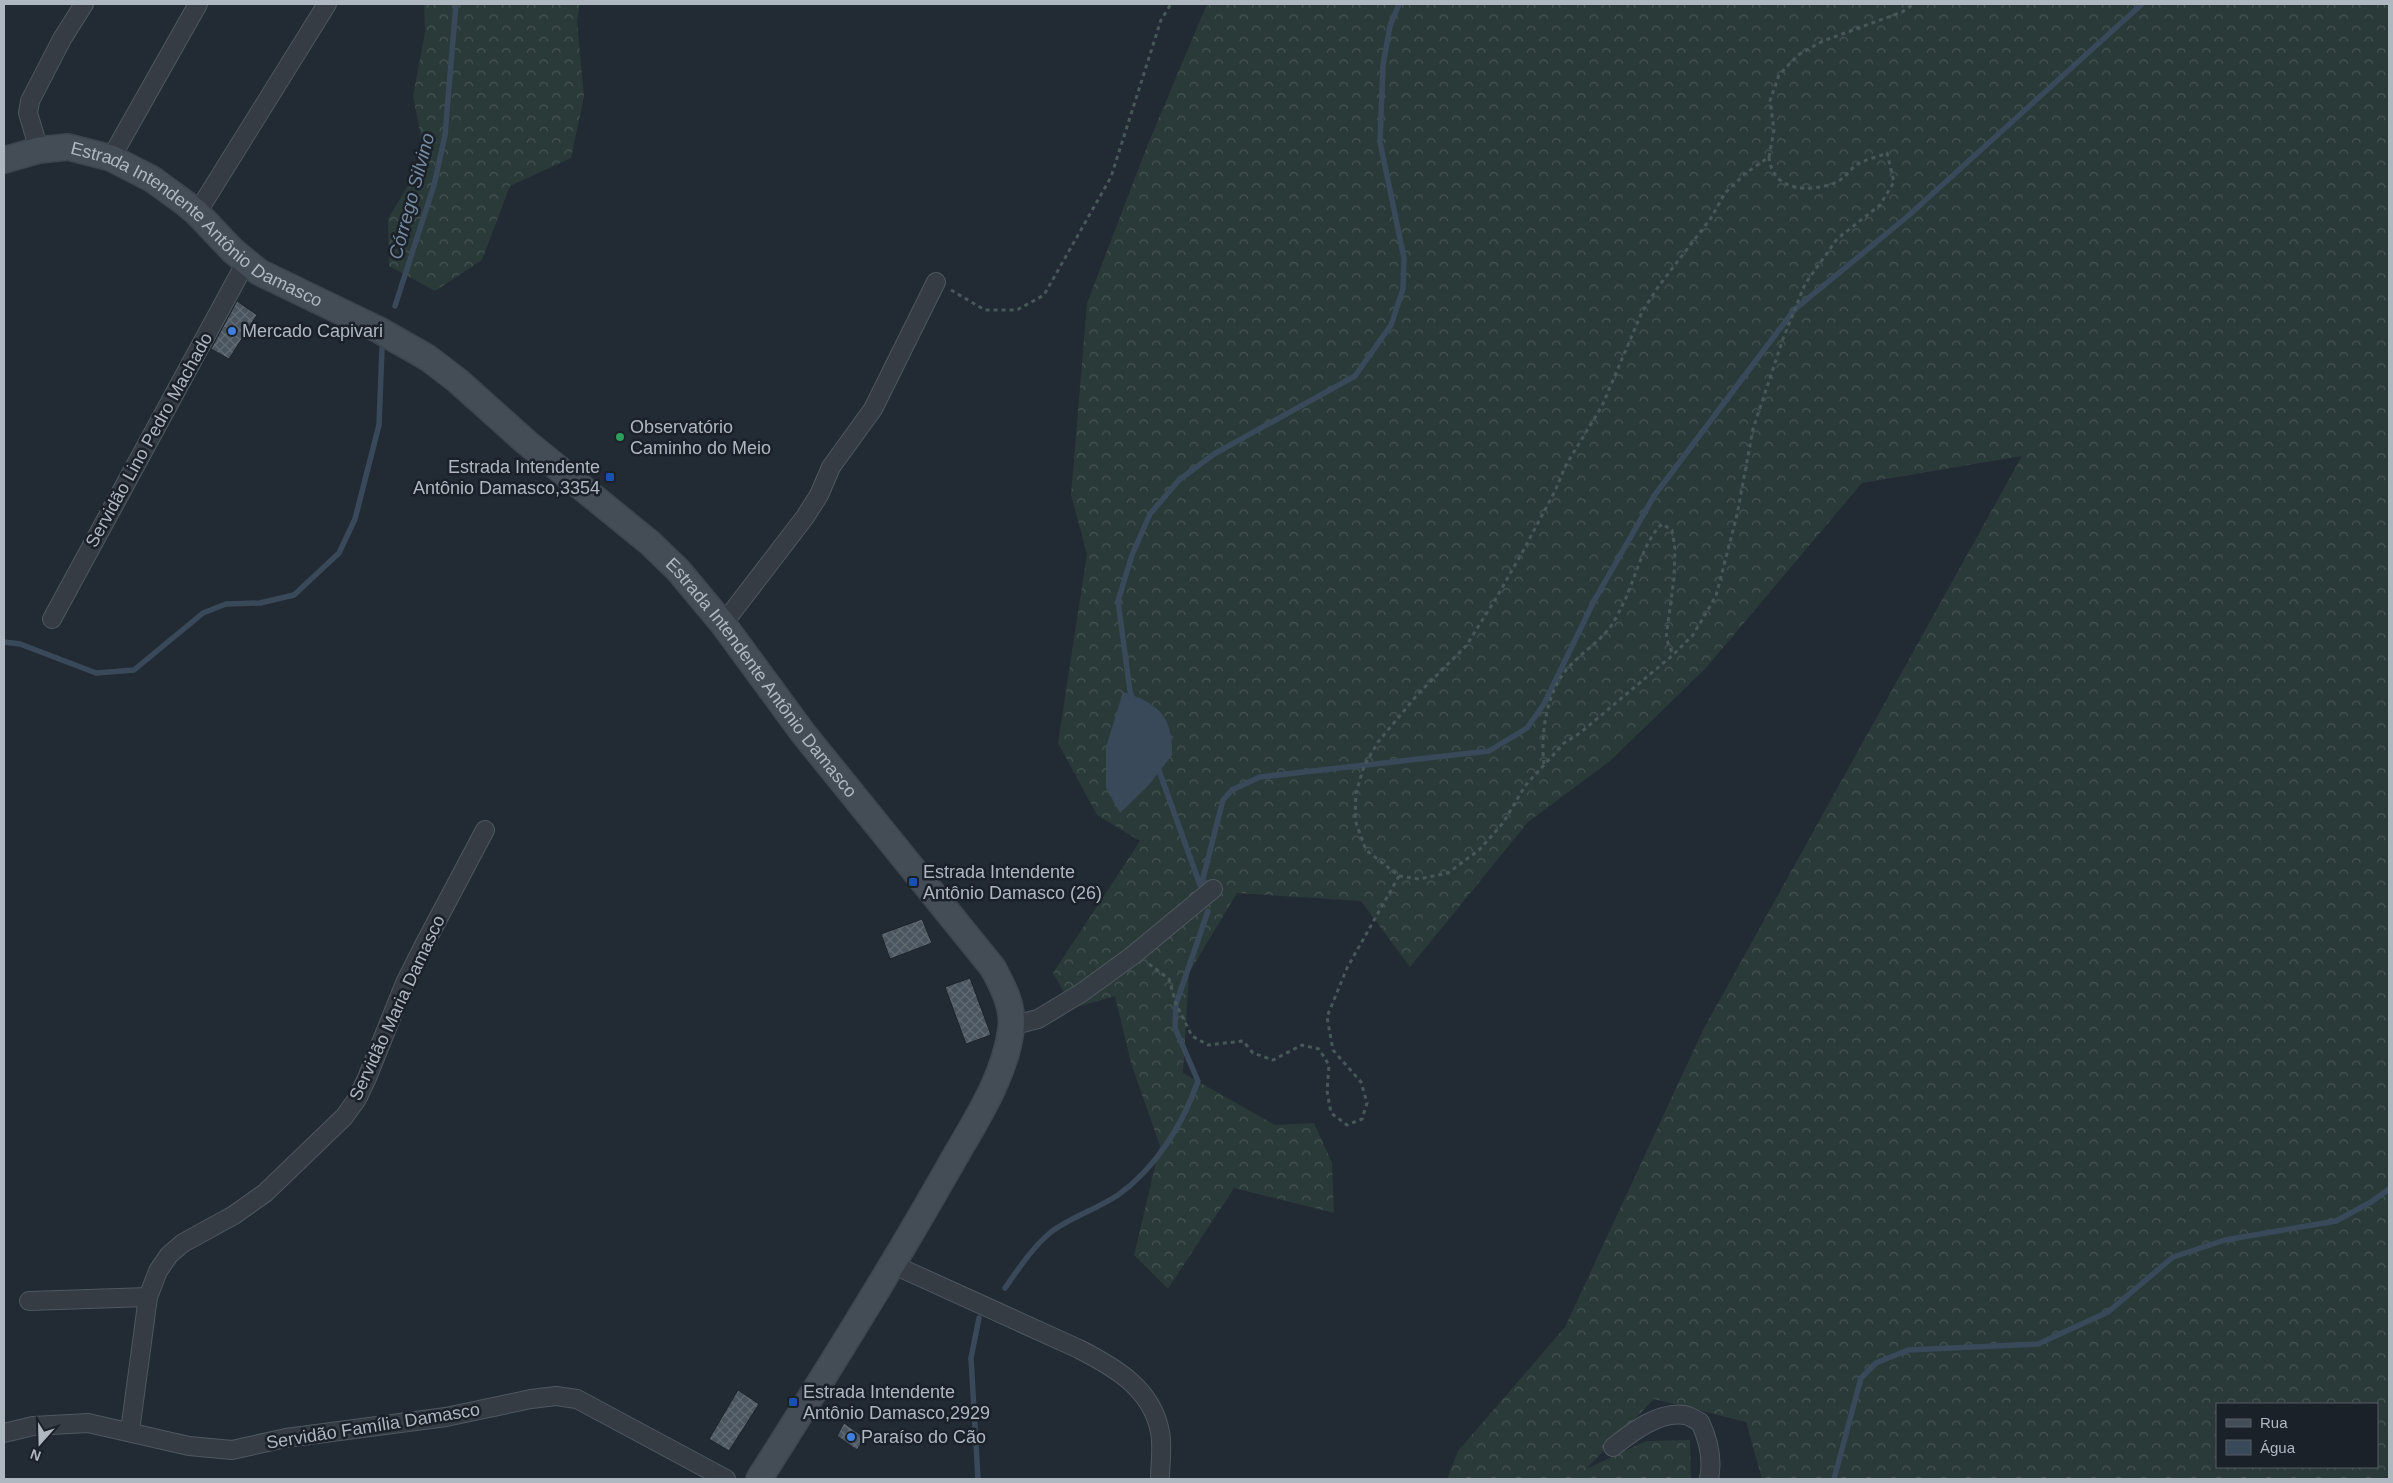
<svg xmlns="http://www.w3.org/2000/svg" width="2393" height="1483" font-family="Arial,sans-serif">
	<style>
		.forest { fill: url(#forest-crowns); fill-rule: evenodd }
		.water { fill: #39495a }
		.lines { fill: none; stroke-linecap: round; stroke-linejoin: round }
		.stream { stroke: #39495a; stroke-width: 5.5 }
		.building { fill: url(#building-cross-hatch); stroke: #1d232b }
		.street-casing { stroke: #4f575f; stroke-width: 20 }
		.secondary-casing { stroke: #3e454e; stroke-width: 28 }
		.path { stroke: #485859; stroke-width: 3; stroke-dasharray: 4 4; stroke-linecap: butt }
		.street { stroke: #353c44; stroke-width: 18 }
		.secondary { stroke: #444c56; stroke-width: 25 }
		.shop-dot { fill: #3f7fe0; stroke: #1b2128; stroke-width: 2 }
		.leisure-dot { fill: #2e9e5b; stroke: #1b2128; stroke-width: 2 }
		.transit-dot { fill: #1a4fb4; stroke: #1b2128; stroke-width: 2 }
		.labels { text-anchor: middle; stroke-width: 5; stroke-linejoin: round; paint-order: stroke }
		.street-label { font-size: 18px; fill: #afb7c1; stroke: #1b2128 }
		.poi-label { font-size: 18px; fill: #afb7c1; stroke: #1b2128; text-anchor: start }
		.water-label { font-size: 19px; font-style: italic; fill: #748aa0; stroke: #1b2128 }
	</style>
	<defs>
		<pattern id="forest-crowns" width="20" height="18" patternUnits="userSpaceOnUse" patternTransform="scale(1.25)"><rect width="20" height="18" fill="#2a3a39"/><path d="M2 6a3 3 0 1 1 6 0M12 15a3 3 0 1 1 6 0" fill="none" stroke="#465454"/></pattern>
		<pattern id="building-cross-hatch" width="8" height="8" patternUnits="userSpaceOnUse" patternTransform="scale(1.25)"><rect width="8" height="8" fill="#4b555f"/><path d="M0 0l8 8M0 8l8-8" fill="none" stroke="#626b74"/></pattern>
	</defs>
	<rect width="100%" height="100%" fill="#222a33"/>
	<g class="forest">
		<path d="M424,4H580L577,21L584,97L571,158L510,186L482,260L435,291L389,266L388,219L425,157L413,96L425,32Z"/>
		<path d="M1207,4H2389V1479H1762L1746,1422L1654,1399L1586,1469L1646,1441L1690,1440L1691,1479H1447L1458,1451L1565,1327L1703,1030L2022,456L1862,483L1705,669L1610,761L1528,822L1410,967L1361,901L1237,893L1189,973L1183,1073L1275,1125L1314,1123L1332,1163L1334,1213L1234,1188L1168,1289L1134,1255L1160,1146L1131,1063L1115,996L1073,1008L1053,973L1140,841L1097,815L1058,743L1087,554L1071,495L1087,303L1148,144ZM2217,1404H2377V1467H2217Z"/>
	</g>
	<path class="water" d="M1123,692C1158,703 1173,716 1172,755L1149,785L1120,813L1106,788V747Z"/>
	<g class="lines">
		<g class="stream">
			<path d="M395,306L434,185L445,135L456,4"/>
			<path d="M4,642L20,644L96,673L134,670L203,613L226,604L260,603L294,595L339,553L355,519L379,425L382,349"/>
			<path d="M1133,700L1130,691L1118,601L1132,555L1150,514L1179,480L1214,454L1355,376L1391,325L1403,289L1404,258L1380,142L1383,65L1390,26L1399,4"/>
			<path d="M1157,765L1200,885"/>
			<path d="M1201,886L1223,800L1232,790L1260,777L1489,751L1527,728L1544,704L1594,601L1654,496L1794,310L1908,216L2142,4"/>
			<path d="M1005,1288C1019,1268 1032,1248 1051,1232C1071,1217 1097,1209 1118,1195C1156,1168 1183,1124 1198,1081L1175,1028L1176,1004L1208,911"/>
			<path d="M978,1479L971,1358L979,1318"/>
			<path d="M1834,1479L1861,1378L1876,1363L1908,1350L2038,1344L2108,1312L2173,1257L2225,1240L2336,1221L2371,1202L2389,1189"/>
		</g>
	</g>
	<g class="building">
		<path d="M237,301L257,315L229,359L211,349Z"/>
		<path d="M922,919L932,943L890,959L881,934Z"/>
		<path d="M970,978L991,1035L966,1044L945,987Z"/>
		<path d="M738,1390L759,1404L729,1451L709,1439Z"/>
		<path d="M844,1423L865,1438L857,1450L837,1436Z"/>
	</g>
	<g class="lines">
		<g class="street-casing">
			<g id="street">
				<path d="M39,150L28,113L30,101L62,39L84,4"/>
				<path d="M111,158L198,4"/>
				<path d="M197,213L327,4"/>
				<path d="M52,619L246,262"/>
				<path d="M723,624L805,517L819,495L831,467L873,409L936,282"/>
				<path d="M1011,1026L1038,1019L1081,993L1132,956L1213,889"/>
				<path d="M894,1265L1079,1349C1116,1368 1152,1389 1160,1432C1163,1447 1160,1464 1160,1479"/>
				<path d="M29,1301L148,1297"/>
				<path d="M130,1431L148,1297L158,1271L169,1255L183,1243L234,1215L265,1193L344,1117L357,1099L367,1078L405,983L423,947L485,830"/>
				<path d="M4,1433L33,1426L88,1423L189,1446L232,1450L286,1438L446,1417L531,1399L556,1396L577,1399L726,1479"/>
				<path d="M1613,1447C1632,1432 1659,1411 1685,1415C1690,1416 1695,1420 1700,1422C1708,1439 1713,1460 1709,1479"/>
			</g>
		</g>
		<g class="secondary-casing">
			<g id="secondary">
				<path id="s1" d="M4,160L39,150L68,147L111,158L152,179L185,203L197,213L233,251L259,272L379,330L428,358L458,381L526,442L650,543L678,570L723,624L803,733L993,968C1003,987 1014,1007 1011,1029C1005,1079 972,1126 948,1169C888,1275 824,1377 759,1479"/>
			</g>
		</g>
		<g class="path">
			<path d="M1769,157C1772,192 1810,193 1837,182C1845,178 1850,169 1858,164C1866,159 1878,157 1887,153L1894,182L1880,205L1837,239L1805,284L1783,339L1753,429L1737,515L1716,596L1693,635L1673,655L1580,733L1564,743L1525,786L1503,823L1479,850L1448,873L1419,879L1399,876L1366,850L1355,820L1356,793L1364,766L1378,742L1418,694L1466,646L1495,600L1523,551L1555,491L1566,465L1602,406L1642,312L1658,287L1711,218L1725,193L1746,173L1769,157L1774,130L1770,101L1779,75L1798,55L1823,41L1902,12L1914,4"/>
			<path d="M951,290L985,310H1017L1044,295L1111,177L1161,20L1171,4"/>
			<path d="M1544,764C1540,734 1547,692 1567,669C1579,655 1595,645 1606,632C1613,625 1618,614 1622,606C1635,581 1643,541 1662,524L1672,530L1675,549L1674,578L1666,638L1673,655"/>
			<path d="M1149,964L1169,979L1176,1004L1192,1036L1208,1045L1243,1041L1253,1053L1273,1060L1302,1045L1319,1049L1329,1065L1327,1091L1331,1113L1347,1125L1362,1119L1367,1103L1361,1082L1333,1050L1327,1017L1347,968L1399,876"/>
		</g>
		<use href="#street" class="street"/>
		<use href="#secondary" class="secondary"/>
	</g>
	<g class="shop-dot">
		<circle cx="232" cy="331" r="5"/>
		<circle cx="851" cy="1437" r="5"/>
	</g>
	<circle class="leisure-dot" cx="620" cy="437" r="5"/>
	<g class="transit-dot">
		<rect x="605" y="472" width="10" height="10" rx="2.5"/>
		<rect x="908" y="877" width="10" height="10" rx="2.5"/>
		<rect x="788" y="1397" width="10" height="10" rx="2.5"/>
	</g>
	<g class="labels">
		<g class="street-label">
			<text dy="6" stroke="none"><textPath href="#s1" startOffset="218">Estrada Intendente Antônio Damasco</textPath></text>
			<text transform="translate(149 440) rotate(-61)" y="6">Servidão Lino Pedro Machado</text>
			<text dy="6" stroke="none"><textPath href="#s1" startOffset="952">Estrada Intendente Antônio Damasco</textPath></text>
			<text transform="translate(397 1008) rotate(-65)" y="6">Servidão Maria Damasco</text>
			<text transform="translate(373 1426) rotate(-9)" y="6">Servidão Família Damasco</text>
		</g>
		<g class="poi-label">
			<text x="242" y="337">Mercado Capivari</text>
			<text x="630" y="433">Observatório<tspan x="630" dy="21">Caminho do Meio</tspan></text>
			<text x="600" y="473" text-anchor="end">Estrada Intendente<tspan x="600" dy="21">Antônio Damasco,3354</tspan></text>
			<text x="923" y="878">Estrada Intendente<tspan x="923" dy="21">Antônio Damasco (26)</tspan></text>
			<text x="803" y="1398">Estrada Intendente<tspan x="803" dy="21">Antônio Damasco,2929</tspan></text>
			<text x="861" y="1443">Paraíso do Cão</text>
		</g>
		<g class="water-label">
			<text transform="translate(411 196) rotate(-75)" y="7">Córrego Silvino</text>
		</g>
	</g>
	<rect width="2393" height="1483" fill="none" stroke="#afb7c1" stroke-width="10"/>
	<rect x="2216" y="1403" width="162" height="65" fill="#1b2128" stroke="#565d65"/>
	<rect x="2226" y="1419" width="25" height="8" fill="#444c56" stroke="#565d65"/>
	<text x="2260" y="1428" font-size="15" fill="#afb7c1">Rua</text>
	<rect x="2226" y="1440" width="25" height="15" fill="#39495a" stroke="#565d65"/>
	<text x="2260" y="1453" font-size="15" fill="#afb7c1">Água</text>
	<g transform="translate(40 1443) rotate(200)" stroke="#1b2128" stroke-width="4" paint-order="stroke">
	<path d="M0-4L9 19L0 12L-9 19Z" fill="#afb7c1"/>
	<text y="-8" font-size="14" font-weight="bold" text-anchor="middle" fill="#afb7c1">N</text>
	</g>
</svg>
